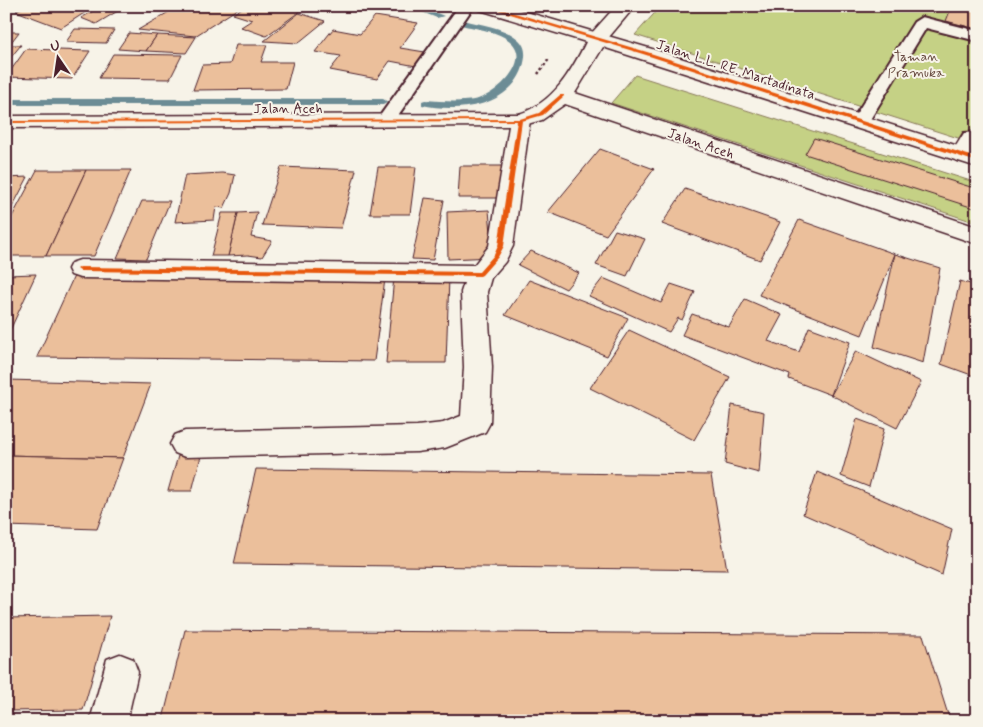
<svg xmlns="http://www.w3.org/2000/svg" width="983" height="727" font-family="Mynerve,sans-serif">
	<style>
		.green { fill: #c5d185; stroke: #887858 }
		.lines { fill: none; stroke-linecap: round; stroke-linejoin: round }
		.stream { fill: #6c8c95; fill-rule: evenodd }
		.building { fill: #ebbf9b; stroke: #4a1f2b }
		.service-casing { stroke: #4a1f2b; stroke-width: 4 }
		.minor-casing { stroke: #4a1f2b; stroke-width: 3 }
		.tertiary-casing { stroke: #4a1f2b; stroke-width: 3 }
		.secondary-casing { stroke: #4a1f2b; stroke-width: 3 }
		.path { stroke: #4a1f2b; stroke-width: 2.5; stroke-dasharray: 2.5 2.5; stroke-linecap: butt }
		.service { fill: #f7f3e8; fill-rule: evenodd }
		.minor { fill: #f7f3e8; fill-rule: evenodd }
		.tertiary { fill: #f7f3e8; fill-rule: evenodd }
		.secondary { fill: #f7f3e8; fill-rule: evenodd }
		.cycleway-casing { stroke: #f7f3e8; stroke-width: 3 }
		.cycleway { fill: #e8590c; fill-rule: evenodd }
		.labels { text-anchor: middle; stroke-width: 4; stroke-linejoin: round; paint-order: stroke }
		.far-park-label { font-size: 14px; fill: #694c42; stroke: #f7f3e8 }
		.far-street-label { font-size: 14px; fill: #4a1f2b; stroke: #f7f3e8 }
	</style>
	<rect width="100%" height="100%" fill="#f7f3e8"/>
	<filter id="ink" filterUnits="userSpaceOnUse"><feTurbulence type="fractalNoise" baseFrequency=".02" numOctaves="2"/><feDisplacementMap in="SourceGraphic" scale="10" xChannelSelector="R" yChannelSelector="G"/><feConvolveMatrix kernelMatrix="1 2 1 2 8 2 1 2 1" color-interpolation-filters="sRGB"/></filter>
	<g filter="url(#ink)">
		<g class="green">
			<path d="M661,6H977V144L635,35Z"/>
			<path d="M635,75L977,183V223L611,103Z"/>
		</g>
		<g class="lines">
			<g class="stream">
				<path d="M407,6H420L444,16L437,18Z"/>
				<path d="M557,6H571L567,8Z"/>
				<path d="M464,20C481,25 504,27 518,39C527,47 526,56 523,67C510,107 458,113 422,105V101L425,100C442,101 461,103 478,99C497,94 532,61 511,42C499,31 477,29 461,25V21Z"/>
				<path d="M6,99H383L388,102L383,105H6Z"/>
			</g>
		</g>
		<g class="building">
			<path d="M25,6H48L61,11L68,6H95L61,28L16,11Z"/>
			<path d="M102,6H126L96,24L81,18Z"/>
			<path d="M179,6H242L195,36L138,30Z"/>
			<path d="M245,6H303L306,7L266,36L241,27L252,20L233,14Z"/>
			<path d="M952,6H977V29L946,21Z"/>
			<path d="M299,13L325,21L298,43L264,41Z"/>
			<path d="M375,16L418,23L400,48L425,52L416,66L390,61L377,79L330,70L341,56L315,52L333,29L360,34Z"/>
			<path d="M75,29L114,30L106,43L66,42Z"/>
			<path d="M6,32H19L9,45H21L6,63Z"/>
			<path d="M129,33L157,35L146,51L118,49Z"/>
			<path d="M157,35L196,37L186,53L146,51Z"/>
			<path d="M236,45H267L261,62H293L286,89L193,90L202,65L230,64Z"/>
			<path d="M26,49L90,51L72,79L6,77Z"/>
			<path d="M113,54L182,55L170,79L99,78Z"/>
			<path d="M814,138L977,189V209L805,154Z"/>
			<path d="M600,149L654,169L606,235L548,212Z"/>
			<path d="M460,166H507V198H458Z"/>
			<path d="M281,167L356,170L341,228L262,225Z"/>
			<path d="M378,167H416L410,214H370Z"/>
			<path d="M37,170H86L46,256H6V228Z"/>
			<path d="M86,170H131L94,256H46Z"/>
			<path d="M222,173L235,175L231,193L224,208L216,207L214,220L175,222L185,175Z"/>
			<path d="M28,177L6,219V178Z"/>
			<path d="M685,189L780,222L760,260L662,224Z"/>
			<path d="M425,198L444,200L433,260L412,259Z"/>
			<path d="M142,201H170L146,259L117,258Z"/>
			<path d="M489,210L493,257L448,259L447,212Z"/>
			<path d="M257,212L251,237L272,241L262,257L248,255L228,256L238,213Z"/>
			<path d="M222,213H238L228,256H211Z"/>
			<path d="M799,220L895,254L862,335L759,295Z"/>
			<path d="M615,230L645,239L627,276L596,265Z"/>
			<path d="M531,251L579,273L566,289L518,265Z"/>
			<path d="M895,254L940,268L923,363L874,347Z"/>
			<path d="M36,274L6,339V275Z"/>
			<path d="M74,276L385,279L374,361L37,357Z"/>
			<path d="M394,277H449L446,363H386Z"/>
			<path d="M603,278L661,303L671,284L695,292L682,320L678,318L669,332L589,296Z"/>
			<path d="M529,280L628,318L607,356L505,315Z"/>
			<path d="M960,281L977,286V377L941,364Z"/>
			<path d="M745,299L782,315L768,341L799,352L809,327L850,342L831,395L789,379L790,375L682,335L692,314L729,327Z"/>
			<path d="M629,330L730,377L694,440L590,388Z"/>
			<path d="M856,351L921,382L897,428L831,395Z"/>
			<path d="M8,380L151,384L123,458L6,455Z"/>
			<path d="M732,405L764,412L759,473L725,464Z"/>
			<path d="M857,419L884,429L869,487L841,476Z"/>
			<path d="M6,455L123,458L97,529L6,526Z"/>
			<path d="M178,456H201L192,491H168Z"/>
			<path d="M256,469L711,475L727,570L234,564Z"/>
			<path d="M817,472L952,529L942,575L803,514Z"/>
			<path d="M110,616L83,710L6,711V618Z"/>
			<path d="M185,630L923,635L950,721L163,719Z"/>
		</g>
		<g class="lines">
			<g class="service-casing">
				<g id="service">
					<path d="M459,6H474L392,124H380L377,120Z"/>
					<path d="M922,17L977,31V41L926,28L866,126H854L851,122L914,22Z"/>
					<path d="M977,132V142L966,158H954L951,154L964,133Z"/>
				</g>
			</g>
			<g class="minor-casing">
				<g id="minor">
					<path d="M520,114L527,115L530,120L513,246L505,262L491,278L487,292L492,367L490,423L485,432L445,448L417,452L185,457L175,453L170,444L175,435L185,431L417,426L443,423L461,416L464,367L461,292L464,283L80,278L71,275L68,269L71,263L80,260L474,265L489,246L510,120L513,115Z"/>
					<path d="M120,654L133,659L138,672L127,721H90L107,659Z"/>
				</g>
			</g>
			<g class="tertiary-casing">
				<path id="tertiary" d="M616,6H635L604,43H590L588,39L590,35Z"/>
			</g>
			<g class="secondary-casing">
				<path id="secondary" d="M477,6H506L652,49L977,152V167L603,47L575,93L977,227V244L565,104L542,120L520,126L6,128V116L519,114C553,103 571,72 586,42L480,10Z"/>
			</g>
			<path class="path" d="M538,74L549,59"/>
			<use href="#service" class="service"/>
			<use href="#minor" class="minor"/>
			<use href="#tertiary" class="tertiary"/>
			<use href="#secondary" class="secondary"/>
			<g class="cycleway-casing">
				<g id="cycleway">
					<path d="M484,6H491L647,52L977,158V162L643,54Z"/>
					<path d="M560,95H564V96L543,115L522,121L504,246L498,257L482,275L480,276L80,271L77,269L80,267L479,272L494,255L498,246L517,121L6,123V121L520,119L539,113Z"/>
				</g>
			</g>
			<use href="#cycleway" class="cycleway"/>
		</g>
	</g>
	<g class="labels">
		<g class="far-park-label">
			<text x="916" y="61">Taman<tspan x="916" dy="16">Pramuka</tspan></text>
		</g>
		<g class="far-street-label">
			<text transform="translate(736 69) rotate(18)" y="5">Jalan L.L. RE. Martadinata</text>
			<text x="288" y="113">Jalan Aceh</text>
			<text transform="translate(701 143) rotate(19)" y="5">Jalan Aceh</text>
		</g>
	</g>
	<rect width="983" height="727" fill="none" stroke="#f7f3e8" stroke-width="25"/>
	<rect x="12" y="12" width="958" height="702" fill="none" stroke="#4a1f2b" stroke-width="2" filter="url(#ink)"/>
	<g transform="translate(58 58) rotate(347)" stroke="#f7f3e8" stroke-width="4" paint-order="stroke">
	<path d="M0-4L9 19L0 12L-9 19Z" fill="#4a1f2b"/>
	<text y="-8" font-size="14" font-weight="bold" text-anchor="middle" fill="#4a1f2b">U</text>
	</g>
</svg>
